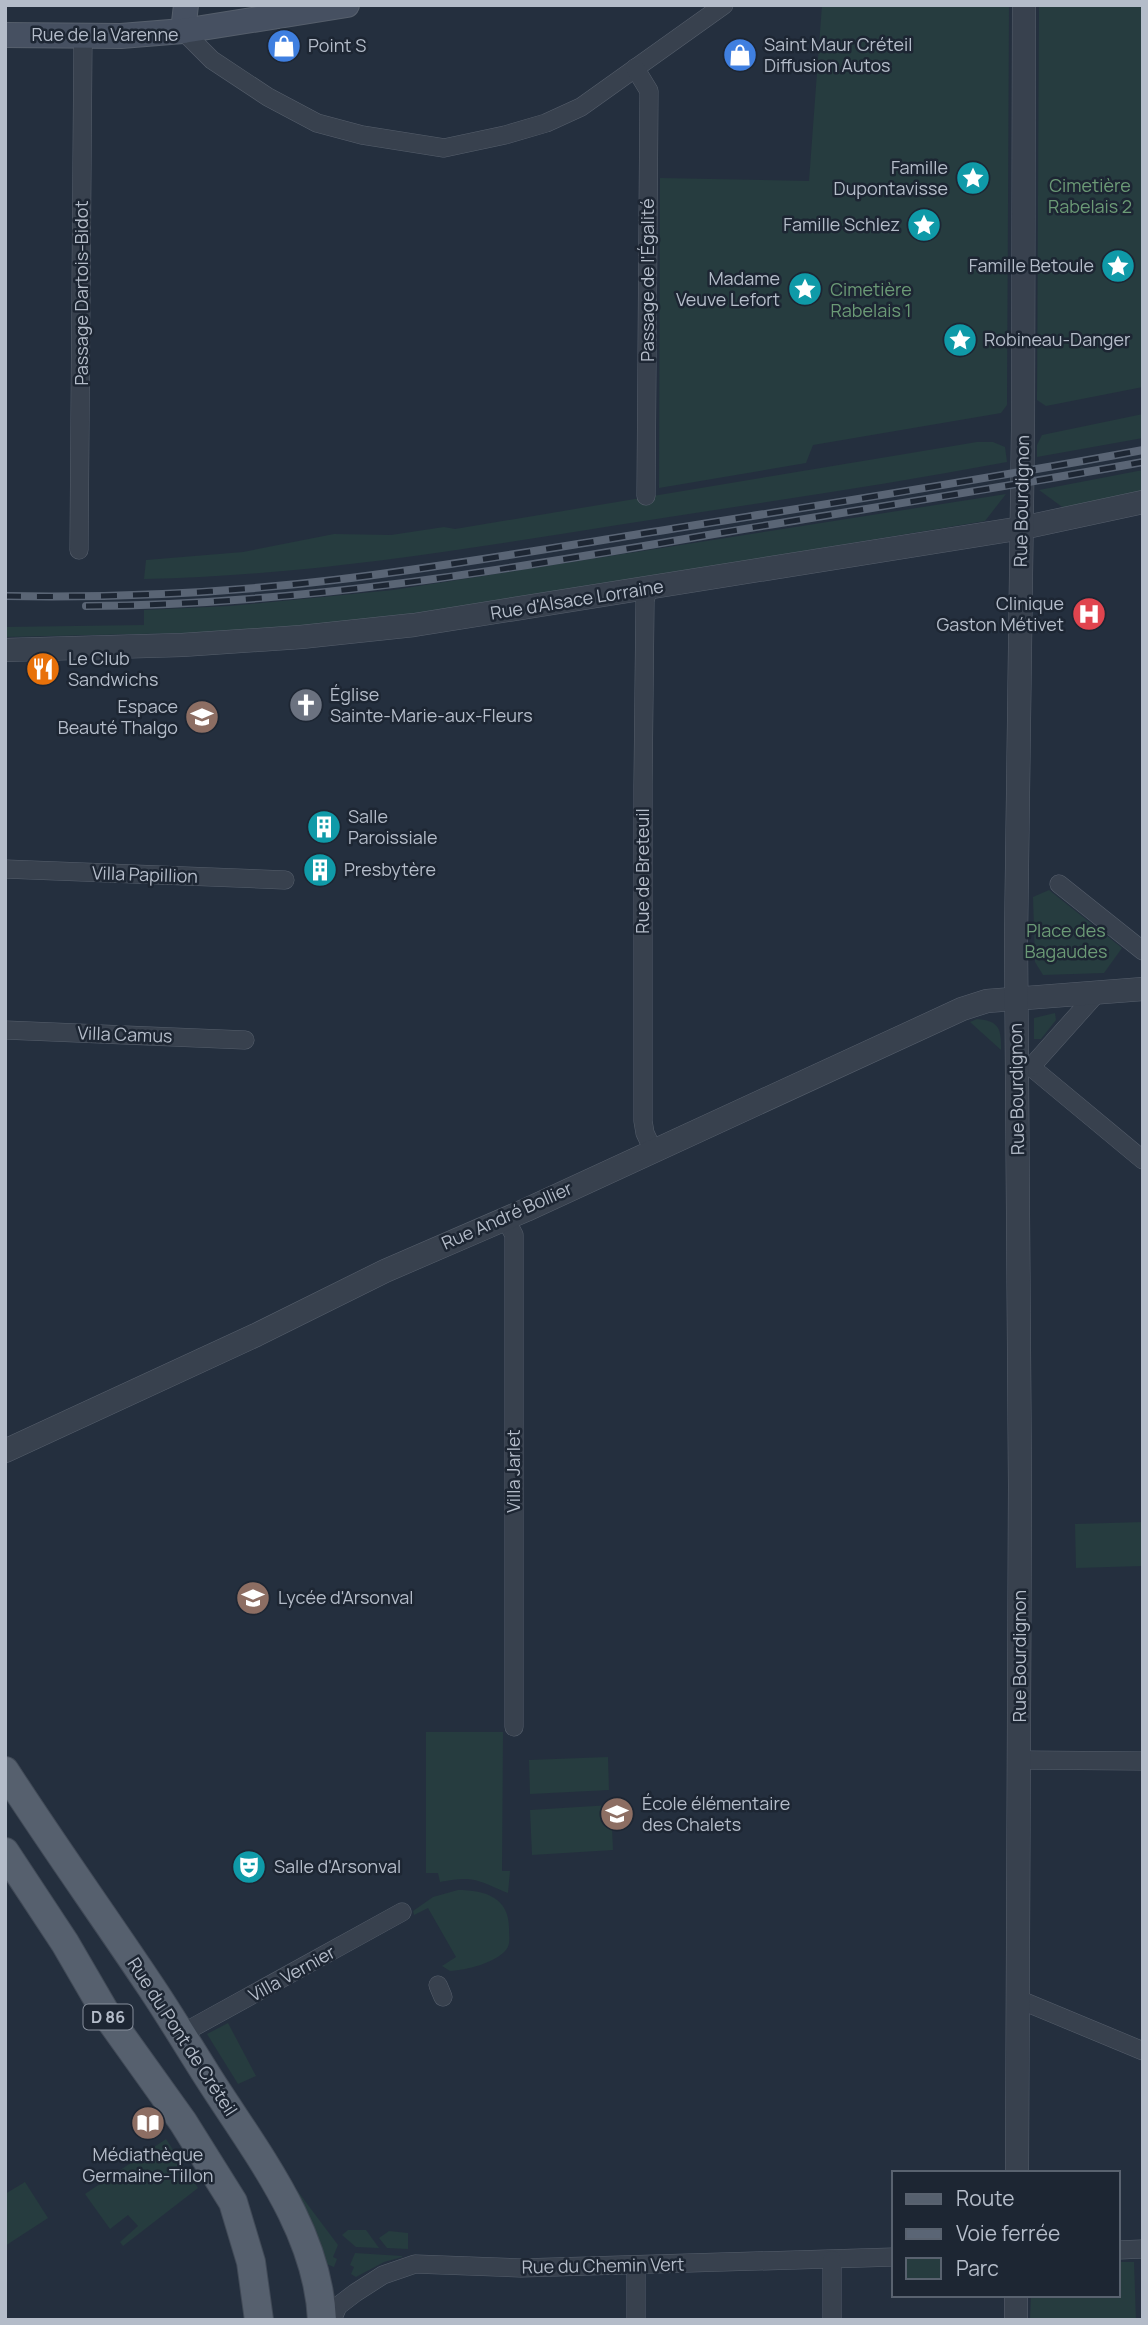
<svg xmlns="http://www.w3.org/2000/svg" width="1148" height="2325" font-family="Manrope,sans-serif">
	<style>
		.green { fill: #263c3f }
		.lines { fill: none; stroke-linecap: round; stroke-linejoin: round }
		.minor-casing { stroke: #565f6c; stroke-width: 19 }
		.tertiary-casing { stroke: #565f6c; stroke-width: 24 }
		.secondary-casing { stroke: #565f6c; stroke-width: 26 }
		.primary-casing { stroke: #414a57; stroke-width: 30 }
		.minor { stroke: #38414e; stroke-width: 18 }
		.tertiary { stroke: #38414e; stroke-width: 23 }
		.secondary { stroke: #465061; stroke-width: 24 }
		.primary { stroke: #56606e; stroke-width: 28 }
		.rail-casing { stroke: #5a6575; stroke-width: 8 }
		.rail { stroke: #1d2633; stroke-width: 5; stroke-dasharray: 16; stroke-linecap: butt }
		.labels { text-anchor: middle; stroke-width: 5; stroke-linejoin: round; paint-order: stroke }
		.shield { fill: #1d2633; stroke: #878f9c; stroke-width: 2 }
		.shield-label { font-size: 16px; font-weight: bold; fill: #b4bcc9 }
		.street-label { font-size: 18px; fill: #b4bcc9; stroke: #1d2633 }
		.poi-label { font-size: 18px; fill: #b4bcc9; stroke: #1d2633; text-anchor: start }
		.park-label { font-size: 18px; fill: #6b9a76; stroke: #1d2633 }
	</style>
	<rect width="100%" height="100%" fill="#242f3e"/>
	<g class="green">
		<path d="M822,5H1009L1007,405L1001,413L813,445L806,463L659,488L660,178L809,181Z"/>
		<path d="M1039,5H1143V387L1046,406L1037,400Z"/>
		<path d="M1143,414V438L1037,457V445L1042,435Z"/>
		<path d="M977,442H993L1005,447L1007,462C880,486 751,504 624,524C465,549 305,576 144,579L146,560L243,552L334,534L391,535L444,527L455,529Z"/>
		<path d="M1143,470V491L1065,509L1039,490Z"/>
		<path d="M1006,494L985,521L419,615L230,632L5,637V627L144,625V610L230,606L393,590Z"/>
		<path d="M1049,890L1122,948L1104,973L1043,975L1035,962L1033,897Z"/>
		<path d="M1055,1013L1056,1020L1041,1039H1034V1018Z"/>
		<path d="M977,1019C1000,1021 1001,1029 1001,1050L970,1022Z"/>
		<path d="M1143,1522V1566L1076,1568L1075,1524Z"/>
		<path d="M426,1732H503L502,1871H510L508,1893C478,1881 475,1875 440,1882L438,1873H426Z"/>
		<path d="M608,1757L609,1790L530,1794L529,1760Z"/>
		<path d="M611,1805L613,1850L532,1855L530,1810Z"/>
		<path d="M458,1890C486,1890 510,1898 509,1930C509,1937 511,1945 505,1951C494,1963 467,1970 450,1971L442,1966L456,1957L428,1908L414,1915L413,1911L433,1897Z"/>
		<path d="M228,2023L256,2076L238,2084L207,2034Z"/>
		<path d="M166,2139L198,2188L123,2246L120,2242L138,2226L128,2215L110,2229L85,2194Z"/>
		<path d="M25,2182L48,2218L5,2246V2194Z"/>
		<path d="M293,2185L338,2245L333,2257L337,2259L334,2267L324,2263Z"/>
		<path d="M348,2230H366L379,2248L356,2247L342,2235Z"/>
		<path d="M389,2231L408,2233V2249L387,2248L379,2238Z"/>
		<path d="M355,2253L402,2256V2257L384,2262L356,2277L351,2274L354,2267L350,2265Z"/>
		<path d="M1118,2262H1134L1136,2320H1030L1031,2295H1118Z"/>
	</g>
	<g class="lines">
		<g class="minor-casing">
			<g id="minor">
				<path d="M183,31L212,60L268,97L317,123L362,135L444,148L505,135L546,123L581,107L724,5"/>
				<path d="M635,68L649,91L646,496"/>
				<path d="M79,550L83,36"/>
				<path d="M648,589L645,601L643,786V1121L645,1133L653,1150"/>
				<path d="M5,869L285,880"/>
				<path d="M1059,884L1143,951"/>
				<path d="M5,1030L245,1040"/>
				<path d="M1017,1067H1031L1143,1160"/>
				<path d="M1031,1067L1098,992"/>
				<path d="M505,1218L514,1235V1727"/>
				<path d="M1019,1760L1143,1761"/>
				<path d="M438,1985L443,1997"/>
				<path d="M1018,1999L1143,2051"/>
				<path d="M181,2034L402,1912"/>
				<path d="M1118,2250L1143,2249"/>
				<path d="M636,2265V2320"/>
				<path d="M332,2320L338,2306L355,2293L383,2275L415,2264L521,2268L894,2257"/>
				<path d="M832,2320V2260"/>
			</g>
		</g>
		<g class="tertiary-casing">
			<g id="tertiary">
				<path d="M5,650L182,645L301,637L414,625L1022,528L1143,502"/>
				<path d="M5,1451L256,1335L385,1271L526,1210L962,1009L987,1001L1143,989"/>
				<path d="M1017,2173L1020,1486L1016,939L1023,429L1024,5"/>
				<path d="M1016,2320V2295"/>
			</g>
		</g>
		<g class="secondary-casing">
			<g id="secondary">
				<path d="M183,31L186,5"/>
				<path d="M5,35L121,36L183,31L347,5"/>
			</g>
		</g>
		<g class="primary-casing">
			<g id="primary">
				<path d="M5,1771C52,1844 103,1915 151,1987C171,2017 189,2047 208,2077C255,2151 318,2229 322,2320"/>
				<path d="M5,1852L65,1943L108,2017L183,2122L233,2202L251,2262L259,2320"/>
			</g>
		</g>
		<use href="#minor" class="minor"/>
		<use href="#tertiary" class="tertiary"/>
		<use href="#secondary" class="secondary"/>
		<use href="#primary" class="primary"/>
		<g class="rail-casing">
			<g id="rail">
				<path d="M5,596C114,598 225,593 334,580C443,567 551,548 659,531C820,505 982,480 1143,450"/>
				<path d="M86,606C297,605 507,570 714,534C857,510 1000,488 1143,462"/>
			</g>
		</g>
		<use href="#rail" class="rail"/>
	</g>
	<defs>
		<g id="shop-disc" transform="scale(1.75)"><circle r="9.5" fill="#3f7fe0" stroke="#1d2633"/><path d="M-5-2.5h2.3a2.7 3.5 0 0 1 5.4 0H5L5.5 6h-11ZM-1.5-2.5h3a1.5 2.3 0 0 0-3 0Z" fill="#fff"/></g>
		<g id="sight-disc" transform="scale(1.75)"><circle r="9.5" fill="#0f9aa8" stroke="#1d2633"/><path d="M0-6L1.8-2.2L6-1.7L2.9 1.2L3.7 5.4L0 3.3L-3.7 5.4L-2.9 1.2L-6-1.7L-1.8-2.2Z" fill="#fff"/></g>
		<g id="hospital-disc" transform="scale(1.75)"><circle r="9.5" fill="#e0444e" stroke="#1d2633"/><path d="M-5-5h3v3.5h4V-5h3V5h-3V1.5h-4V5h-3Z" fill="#fff"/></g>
		<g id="restaurant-disc" transform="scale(1.75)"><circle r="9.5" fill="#e8710a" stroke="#1d2633"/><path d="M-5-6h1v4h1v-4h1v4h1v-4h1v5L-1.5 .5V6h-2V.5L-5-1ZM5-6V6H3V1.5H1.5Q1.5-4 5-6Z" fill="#fff"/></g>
		<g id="church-disc" transform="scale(1.75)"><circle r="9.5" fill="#6b7280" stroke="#1d2633"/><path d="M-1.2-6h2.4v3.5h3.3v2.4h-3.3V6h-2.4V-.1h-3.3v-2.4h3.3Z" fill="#fff"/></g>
		<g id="school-disc" transform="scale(1.75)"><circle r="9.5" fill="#8d6e63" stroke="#1d2633"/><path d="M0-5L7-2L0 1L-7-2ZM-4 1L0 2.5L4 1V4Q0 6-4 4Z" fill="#fff"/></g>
		<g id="building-disc" transform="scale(1.75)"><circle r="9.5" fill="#0f9aa8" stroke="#1d2633"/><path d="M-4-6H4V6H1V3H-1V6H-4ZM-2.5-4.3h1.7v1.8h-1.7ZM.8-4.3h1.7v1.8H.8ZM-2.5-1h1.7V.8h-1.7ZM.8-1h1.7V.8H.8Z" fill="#fff"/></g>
		<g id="theatre-disc" transform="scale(1.75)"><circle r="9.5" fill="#0f9aa8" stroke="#1d2633"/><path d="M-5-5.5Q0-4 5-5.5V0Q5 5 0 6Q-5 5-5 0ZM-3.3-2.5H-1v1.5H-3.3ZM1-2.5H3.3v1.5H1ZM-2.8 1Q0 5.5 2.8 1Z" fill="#fff"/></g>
		<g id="library-disc" transform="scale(1.75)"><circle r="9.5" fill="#8d6e63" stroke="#1d2633"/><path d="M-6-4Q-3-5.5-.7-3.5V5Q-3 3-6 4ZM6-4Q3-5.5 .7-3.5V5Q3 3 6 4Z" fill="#fff"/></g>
	</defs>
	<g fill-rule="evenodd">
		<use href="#shop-disc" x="284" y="46"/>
		<use href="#shop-disc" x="740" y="55"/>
		<use href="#sight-disc" x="973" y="178"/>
		<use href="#sight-disc" x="924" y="225"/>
		<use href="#sight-disc" x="1118" y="266"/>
		<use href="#sight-disc" x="805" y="289"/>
		<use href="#sight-disc" x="960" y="340"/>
		<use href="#hospital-disc" x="1089" y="614"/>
		<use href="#restaurant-disc" x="43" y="669"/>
		<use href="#church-disc" x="306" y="705"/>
		<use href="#school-disc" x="202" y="717"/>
		<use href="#building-disc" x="324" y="827"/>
		<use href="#building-disc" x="320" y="870"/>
		<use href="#school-disc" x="253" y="1598"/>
		<use href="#school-disc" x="617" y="1814"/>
		<use href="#theatre-disc" x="249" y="1867"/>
		<use href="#library-disc" x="148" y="2123"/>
	</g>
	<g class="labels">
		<rect class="shield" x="83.5" y="2004.5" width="49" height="25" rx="5"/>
		<g class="shield-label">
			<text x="108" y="2023">D 86</text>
		</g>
		<g class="street-label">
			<text x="105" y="41">Rue de la Varenne</text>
			<text transform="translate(648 280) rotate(-90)" y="6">Passage de l'Égalité</text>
			<text transform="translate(82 293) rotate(-90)" y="6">Passage Dartois-Bidot</text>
			<text transform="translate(1022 501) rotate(-89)" y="6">Rue Bourdignon</text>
			<text transform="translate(577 600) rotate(-9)" y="6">Rue d'Alsace Lorraine</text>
			<text transform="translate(643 871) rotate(-90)" y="6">Rue de Breteuil</text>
			<text transform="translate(145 875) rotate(2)" y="6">Villa Papillion</text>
			<text transform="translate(125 1035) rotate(2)" y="6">Villa Camus</text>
			<text transform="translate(1017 1089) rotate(-91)" y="6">Rue Bourdignon</text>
			<text transform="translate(507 1216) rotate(-24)" y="6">Rue André Bollier</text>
			<text transform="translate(514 1471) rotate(-90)" y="6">Villa Jarlet</text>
			<text transform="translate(1020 1656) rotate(-90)" y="6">Rue Bourdignon</text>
			<text transform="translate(292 1974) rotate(-29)" y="6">Villa Vernier</text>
			<text transform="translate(182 2037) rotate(57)" y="6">Rue du Pont de Créteil</text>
			<text transform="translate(603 2266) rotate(-1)" y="6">Rue du Chemin Vert</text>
		</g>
		<g class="poi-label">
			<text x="764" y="51">Saint Maur Créteil<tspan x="764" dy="21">Diffusion Autos</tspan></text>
			<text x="308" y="52">Point S</text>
			<text x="948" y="174" text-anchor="end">Famille<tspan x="948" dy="21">Dupontavisse</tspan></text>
			<text x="900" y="231" text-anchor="end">Famille Schlez</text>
			<text x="1094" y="272" text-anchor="end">Famille Betoule</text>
			<text x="780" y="285" text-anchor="end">Madame<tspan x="780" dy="21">Veuve Lefort</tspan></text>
			<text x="984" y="346">Robineau-Danger</text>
			<text x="1064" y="610" text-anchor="end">Clinique<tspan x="1064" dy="21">Gaston Métivet</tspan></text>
			<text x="68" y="665">Le Club<tspan x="68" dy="21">Sandwichs</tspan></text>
			<text x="330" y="701">Église<tspan x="330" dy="21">Sainte-Marie-aux-Fleurs</tspan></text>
			<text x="178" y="713" text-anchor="end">Espace<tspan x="178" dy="21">Beauté Thalgo</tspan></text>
			<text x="348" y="823">Salle<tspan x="348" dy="21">Paroissiale</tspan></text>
			<text x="344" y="876">Presbytère</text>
			<text x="278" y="1604">Lycée d'Arsonval</text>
			<text x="642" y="1810">École élémentaire<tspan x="642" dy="21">des Chalets</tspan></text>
			<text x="274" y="1873">Salle d'Arsonval</text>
			<text x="148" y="2161" text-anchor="middle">Médiathèque<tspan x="148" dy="21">Germaine-Tillon</tspan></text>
		</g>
		<g class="park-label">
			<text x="1090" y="192">Cimetière<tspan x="1090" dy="21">Rabelais 2</tspan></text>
			<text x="871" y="296">Cimetière<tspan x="871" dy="21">Rabelais 1</tspan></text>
			<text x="1066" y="937">Place des<tspan x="1066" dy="21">Bagaudes</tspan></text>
		</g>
	</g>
	<rect width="1148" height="2325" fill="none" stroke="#b4bcc9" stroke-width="14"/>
	<rect x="892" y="2171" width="228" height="126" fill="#1d2633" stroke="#59626f" stroke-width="2"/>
	<rect x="906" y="2194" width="35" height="10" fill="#56606e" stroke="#59626f" stroke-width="2"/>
	<text x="956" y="2206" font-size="21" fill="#b4bcc9">Route</text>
	<rect x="906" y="2229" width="35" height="10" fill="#5a6575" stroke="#59626f" stroke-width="2"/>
	<text x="956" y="2241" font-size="21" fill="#b4bcc9">Voie ferrée</text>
	<rect x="906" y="2258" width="35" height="21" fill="#263c3f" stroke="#59626f" stroke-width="2"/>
	<text x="956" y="2276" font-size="21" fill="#b4bcc9">Parc</text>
</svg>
